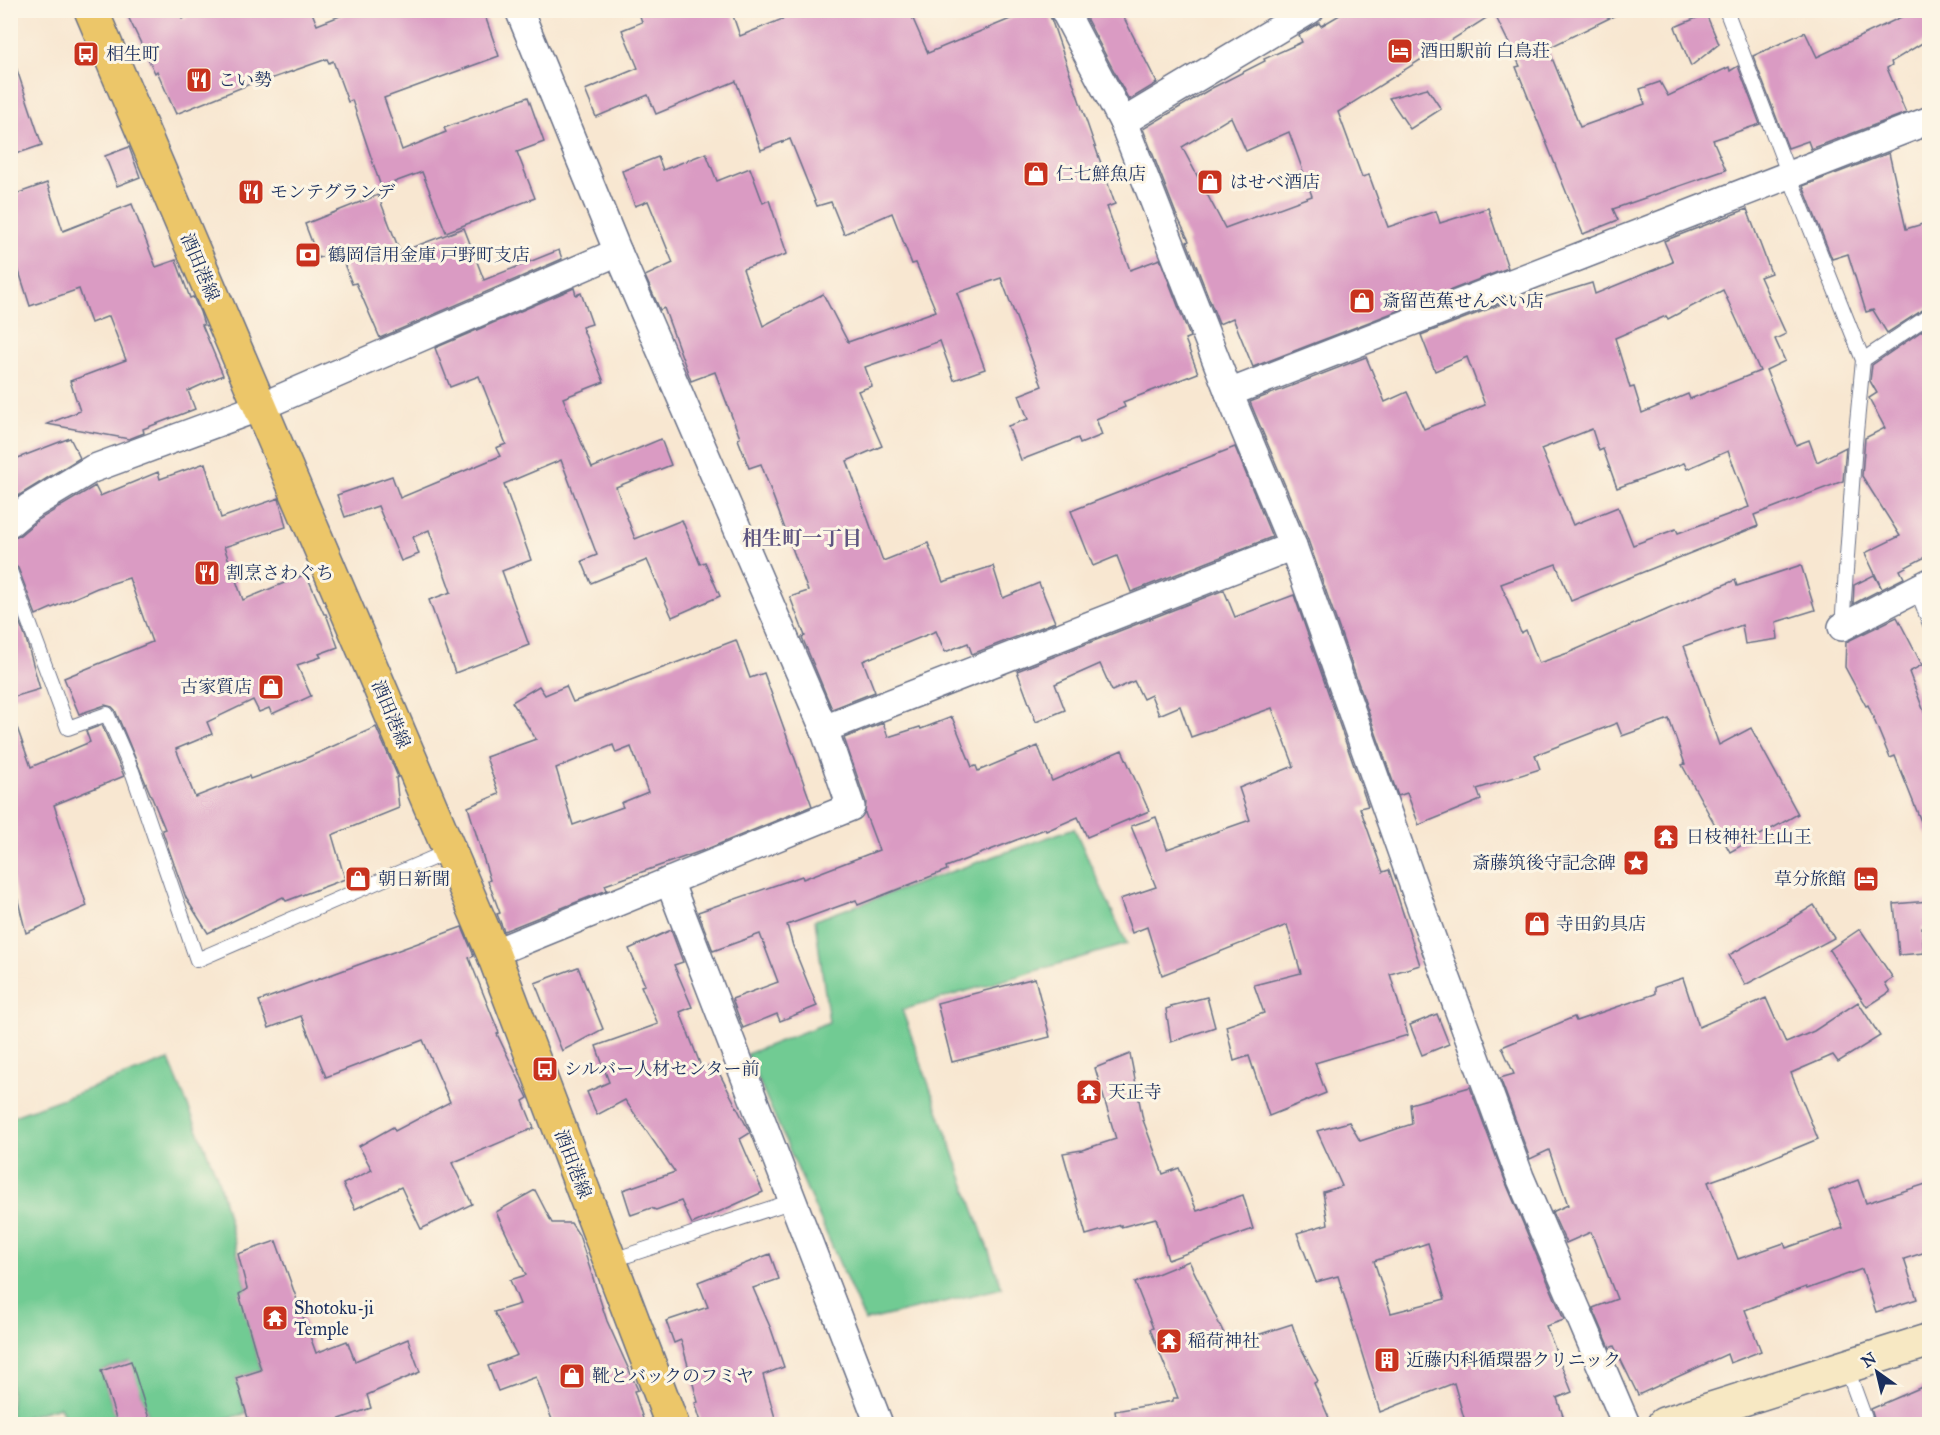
<svg xmlns="http://www.w3.org/2000/svg" width="1940" height="1435" font-family="'IM FELL Great Primer','Noto Serif JP',serif">
	<style>
		.green { fill: #71cb93; stroke: #467d78; stroke-width: 1.5 }
		.building { fill: #da9bc3; fill-rule: evenodd }
		.lines { fill: none; stroke-linecap: round; stroke-linejoin: round }
		.lane-casing { stroke: #686f86; stroke-width: 16 }
		.street-casing { stroke: #686f86; stroke-width: 30 }
		.secondary-casing { stroke: #686f86; stroke-width: 36 }
		.primary-casing { stroke: #686f86; stroke-width: 36 }
		.lane { stroke: #fff; stroke-width: 14 }
		.street { stroke: #fff; stroke-width: 27 }
		.secondary { stroke: #f7e8c3; stroke-width: 33 }
		.primary { stroke: #ecc669; stroke-width: 33 }
		.labels { text-anchor: middle; stroke-width: 6; stroke-linejoin: round; paint-order: stroke }
		.poi-label { font-size: 18px; fill: #1b2f5e; stroke: #fcf5e5; text-anchor: start }
		.street-label { font-size: 18px; fill: #1b2f5e; stroke: #fcf5e5 }
		.neighbourhood-label { font-size: 20px; font-weight: bold; fill: #5e5581; stroke: #fcf5e5 }
	</style>
	<rect width="100%" height="100%" fill="#fcf5e5"/>
	<filter id="ink" filterUnits="userSpaceOnUse"><feTurbulence type="fractalNoise" baseFrequency=".0167" numOctaves="2"/><feDisplacementMap in="SourceGraphic" scale="12" xChannelSelector="R" yChannelSelector="G"/><feConvolveMatrix kernelMatrix="1 2 1 2 8 2 1 2 1" color-interpolation-filters="sRGB"/></filter>
	<filter id="wash" filterUnits="userSpaceOnUse"><feTurbulence type="fractalNoise" baseFrequency=".008" numOctaves="4" result="noise"/><feDisplacementMap in="SourceGraphic" scale="24" xChannelSelector="R" yChannelSelector="G"/><feGaussianBlur stdDeviation="1.35" result="paint"/><feColorMatrix in="noise" values="0 0 0 0 0 0 0 0 0 0 0 0 0 0 0 0 0 1.4 0 .05"/><feComposite in="paint" operator="in"/></filter>
	<g filter="url(#wash)">
		<rect width="100%" height="100%" fill="#f8e7d1"/>
		<g class="green">
			<path d="M1074,828L1127,944L902,1010L1002,1288L865,1321L747,1054L829,1022L815,920Z"/>
			<path d="M169,1060L218,1179L247,1289L240,1294L261,1370L236,1378L246,1414L200,1424H151L130,1361L101,1371L118,1424H68L60,1407L11,1421V1117Z"/>
		</g>
		<g id="blocks">
			<g class="building">
				<path d="M125,10H179L182,19L200,10H311L317,25L355,10H483L499,56L384,98L402,150L446,132L444,128L528,97L544,142L517,152L535,198L446,232L422,172L381,187L352,100L348,102L333,61L329,63L327,59L256,84L255,82L176,114L157,71L155,73Z"/>
				<path d="M638,10H731L740,36L805,10H909L928,53L1032,10H1048L1115,204L1107,207L1130,270L1160,259L1190,337L1185,339L1198,373L1123,402L1125,407L1096,419L1102,435L1080,444L1078,438L1021,460L1008,426L1028,419L1019,395L1042,386L1001,278L957,293L985,369L954,380L940,341L865,367L872,386L858,391L882,446L847,461L883,561L928,543L943,582L993,566L1003,598L1039,583L1055,622L972,654L968,643L945,652L936,631L863,661L875,692L832,709L802,637L805,636L790,597L808,591L761,464L749,468L738,439L740,438L715,372L691,381L664,308L660,310L645,276L673,263L648,201L635,206L622,171L658,157L663,170L706,153L717,181L750,168L763,203L769,200L787,254L743,269L763,326L823,294L848,342L936,311L916,263L912,264L892,213L844,234L831,202L817,206L790,139L761,150L736,81L656,114L648,95L596,117L585,90L638,68L622,30L642,22Z"/>
				<path d="M1082,10H1120L1157,83L1129,100Z"/>
				<path d="M1348,10H1626L1548,48L1580,127L1645,104L1640,89L1660,82L1668,96L1729,67L1730,71L1738,66L1760,124L1713,140L1726,170L1613,209L1618,220L1583,234L1516,67L1520,66L1494,13L1338,112L1362,177L1369,175L1388,227L1436,211L1440,223L1488,208L1508,268L1253,367L1233,318L1219,324L1187,242L1189,241L1176,214L1143,129L1212,88L1265,61L1264,59L1302,42L1299,35L1319,23L1321,26ZM1231,117L1246,151L1289,132L1312,196L1225,228L1182,147Z"/>
				<path d="M1916,10H1929V39L1891,62L1892,65L1887,68L1906,113L1811,149L1808,141L1788,148L1753,56L1805,32L1817,57Z"/>
				<path d="M1706,14L1719,44L1691,66L1675,27Z"/>
				<path d="M15,64L42,145L10,156V65Z"/>
				<path d="M1427,88L1441,109L1410,129L1389,98Z"/>
				<path d="M129,147L140,177L117,186L105,156Z"/>
				<path d="M1889,153L1906,229L1929,222V306L1887,333L1873,310L1866,312L1848,254L1832,259L1803,186Z"/>
				<path d="M47,183L63,231L132,204L156,267L176,260L190,298L193,297L200,312L204,325H202L223,375L188,391L195,409L143,429L144,433L129,439L47,424L80,411L70,381L126,360L109,316L91,323L79,289L30,306L10,243V196Z"/>
				<path d="M378,195L400,252L464,228L484,280L559,250L562,259L380,338L356,283L352,284L339,251L318,258L305,224Z"/>
				<path d="M1747,209L1771,273L1760,277L1786,334L1775,339L1785,361L1766,370L1796,445L1809,440L1817,462L1846,447L1843,481L1754,515L1758,526L1571,601L1556,564L1501,584L1521,633L1526,630L1539,663L1568,653L1735,580L1737,586L1801,565L1815,610L1776,622L1778,639L1745,644L1742,625L1684,646L1719,745L1751,728L1798,814L1730,852L1682,765L1685,764L1669,719L1622,736L1617,723L1535,755L1540,769L1477,789L1481,800L1419,825L1407,793L1398,796L1308,540L1250,402L1366,357L1385,402L1407,392L1424,429L1485,405L1467,357L1435,371L1421,335L1517,298L1524,296L1526,303L1592,283L1595,294L1673,262L1664,241ZM1723,290L1760,371L1690,399L1688,394L1642,413L1634,387L1630,388L1615,338L1666,316L1668,319ZM1592,429L1599,451L1603,449L1617,488L1684,463L1687,469L1728,451L1749,507L1678,533L1676,529L1633,545L1618,507L1573,525L1541,449Z"/>
				<path d="M574,288L576,295L581,293L592,324L582,327L604,382L563,398L592,468L661,439L671,465L616,487L635,539L682,520L700,564L705,562L720,596L672,617L647,560L591,583L582,561L597,555L561,460L504,484L531,560L502,571L529,645L455,673L429,600L451,592L429,530L413,537L419,554L401,561L378,506L345,517L337,495L392,476L400,498L500,456L496,448L506,444L479,376L450,387L435,348Z"/>
				<path d="M1929,326V555L1900,570L1904,578L1882,589L1865,553L1900,536L1862,476L1865,438L1885,428L1869,398L1877,393L1870,381L1872,365Z"/>
				<path d="M70,438L80,458L21,494L10,502V461Z"/>
				<path d="M1235,447L1272,537L1131,592L1117,556L1093,566L1071,511Z"/>
				<path d="M205,463L221,518L279,498L286,527L224,547L243,600L306,574L324,614H326L338,647L319,654L321,657L297,665L311,696L272,714L269,708L259,712L253,700L207,722L212,734L176,749L195,797L249,776L250,779L302,760L376,727L398,777L396,778L399,808L332,835L345,879L286,901L283,897L208,933L186,898L162,830L165,829L115,710L112,707L105,705L79,714L64,678L152,642L129,578L97,588L36,615L18,568L10,562V538L20,535L38,520L95,486L100,496L158,472L160,479Z"/>
				<path d="M1874,575L1882,589L1853,604L1854,585Z"/>
				<path d="M1224,590L1235,617L1294,595L1368,806L1360,808L1383,872L1389,870L1420,965L1390,974L1408,1035L1315,1063L1326,1093L1269,1116L1249,1056L1234,1061L1226,1026L1264,1013L1254,985L1301,973L1287,925L1162,975L1147,927L1132,933L1120,899L1156,887L1131,826L1156,817L1167,849L1250,820L1239,788L1294,766L1272,708L1191,737L1180,706L1159,715L1151,695L1143,699L1134,681L1112,691L1100,664L1055,684L1065,710L1036,722L1017,671Z"/>
				<path d="M10,598L26,639L40,689L10,698Z"/>
				<path d="M1897,617L1922,665L1909,672L1929,725L1928,839L1895,756L1890,758L1868,705L1866,706L1845,667L1846,642Z"/>
				<path d="M736,640L750,678L764,673L812,806L707,849L605,885L607,890L504,931L497,914L500,913L488,881L490,880L468,807L499,794L486,757L536,739L512,702L539,686L545,695L566,686L573,702ZM613,745L616,753L631,747L648,792L621,803L623,807L573,825L556,768Z"/>
				<path d="M952,717L972,767L976,766L978,771L1038,746L1052,781L1122,750L1149,811L1087,837L1078,817L1046,831L1045,829L946,867L947,870L858,905L856,900L787,925L793,946L817,1006L780,1021L777,1014L743,1028L732,999L778,982L760,934L713,951L698,912L802,876L803,879L879,850L865,813L866,802L844,738L883,723L888,737L920,727L921,729Z"/>
				<path d="M14,719L31,767L90,742L86,731L102,725L124,776L54,805L87,906L26,933L10,869V720Z"/>
				<path d="M1929,901V927L1922,928L1924,953L1899,955L1894,904Z"/>
				<path d="M1814,905L1834,938L1745,985L1729,955L1791,921L1790,920Z"/>
				<path d="M462,927L474,956L469,958L499,1033L497,1034L528,1098L523,1101L534,1128L452,1163L472,1204L421,1229L401,1187L355,1209L343,1184L372,1170L359,1146L393,1127L395,1131L450,1102L423,1040L326,1077L301,1016L269,1028L259,1001Z"/>
				<path d="M1860,929L1893,978L1885,983L1890,992L1867,1007L1829,950Z"/>
				<path d="M671,930L683,962L674,965L692,1007L680,1012L702,1069L714,1063L750,1133L740,1139L763,1192L692,1224L681,1201L656,1210L651,1208L631,1215L623,1190L675,1172L625,1100L597,1115L587,1092L609,1082L596,1046L658,1024L641,986L645,985L629,949Z"/>
				<path d="M578,967L603,1029L562,1051L535,983Z"/>
				<path d="M1035,978L1050,1037L952,1062L937,1003Z"/>
				<path d="M1683,978L1699,1027L1766,998L1786,1043L1814,1031L1858,1002L1880,1036L1838,1062L1833,1055L1791,1073L1818,1139L1745,1169L1708,1182L1738,1259L1784,1243L1786,1248L1843,1228L1829,1191L1858,1180L1866,1203L1929,1183V1251L1904,1259L1917,1299L1876,1312L1862,1269L1807,1289L1806,1287L1745,1310L1761,1351L1730,1363L1727,1354L1638,1395L1614,1346L1610,1348L1593,1308L1617,1299L1591,1232L1566,1243L1552,1212L1568,1205L1549,1150L1530,1159L1500,1078L1514,1074L1502,1047L1574,1017L1576,1021L1655,994V987Z"/>
				<path d="M1207,997L1215,1027L1171,1042L1166,1009L1172,1007L1171,1006Z"/>
				<path d="M1437,1014L1449,1044L1422,1055L1410,1025Z"/>
				<path d="M1130,1054L1143,1120L1163,1174L1179,1168L1197,1211L1243,1195L1253,1229L1168,1260L1156,1218L1121,1227V1225L1086,1235L1063,1153L1082,1150L1116,1139L1095,1068Z"/>
				<path d="M1470,1087L1506,1183L1564,1320L1546,1326L1572,1392L1557,1398L1566,1425H1466L1454,1383L1380,1412L1338,1276L1316,1282L1297,1233L1328,1224L1323,1192L1342,1186L1317,1131L1349,1122L1360,1141L1412,1124L1410,1104ZM1428,1243L1445,1299L1391,1313L1374,1261Z"/>
				<path d="M535,1190L552,1223H571L579,1235L607,1321L638,1390L634,1391L645,1425H554L536,1377L498,1391L488,1366L517,1355L494,1312L520,1304L510,1280L526,1275L496,1212Z"/>
				<path d="M276,1241L316,1353L347,1341L355,1361L408,1339L420,1372L367,1395L371,1408L323,1425H250L236,1378L261,1370L239,1294L247,1289L238,1254Z"/>
				<path d="M770,1254L779,1279L753,1288L771,1329L784,1367L763,1375L777,1425H702L695,1403L698,1402L681,1340L674,1343L666,1321L708,1307L698,1282Z"/>
				<path d="M1189,1261L1229,1344L1292,1324L1298,1342L1318,1381L1314,1383L1332,1425H1117L1115,1411L1173,1401V1398H1178L1150,1329L1153,1328L1135,1283Z"/>
				<path d="M131,1361L151,1425H118L101,1371Z"/>
				<path d="M1929,1384V1417L1913,1425H1876L1871,1409Z"/>
			</g>
		</g>
	</g>
	<g filter="url(#ink)">
		<use href="#blocks" fill-opacity="0" stroke="#686f86" stroke-width="1.5"/>
		<g class="lines">
			<g class="lane-casing">
				<g id="lane">
					<path d="M1726,10L1789,175L1863,360L1855,443L1842,627"/>
					<path d="M1863,360L1930,315"/>
					<path d="M10,571L68,728L107,714L132,771L197,960L449,851"/>
					<path d="M1916,589L1930,624"/>
					<path d="M610,1261L793,1201"/>
					<path d="M1846,1366L1867,1424"/>
				</g>
			</g>
			<g class="street-casing">
				<g id="street">
					<path d="M1064,10L1123,122L1229,393L1293,546L1432,938L1520,1177L1626,1424"/>
					<path d="M1123,122L1310,10"/>
					<path d="M1229,393L1930,120"/>
					<path d="M10,523L29,507L92,469L260,407L618,252"/>
					<path d="M1842,627L1930,582"/>
					<path d="M824,729L1293,546"/>
					<path d="M669,881L879,1424"/>
					<path d="M493,953L851,807L824,729L618,252L519,10"/>
				</g>
			</g>
			<g class="secondary-casing">
				<path id="secondary" d="M1664,1424L1930,1340"/>
			</g>
			<g class="primary-casing">
				<path id="primary" d="M91,10L493,953L672,1424"/>
			</g>
			<use href="#lane" class="lane"/>
			<use href="#street" class="street"/>
			<use href="#secondary" class="secondary"/>
			<use href="#primary" class="primary"/>
		</g>
	</g>
	<defs>
		<g id="hotel-square" transform="scale(1.35)"><rect x="-9" y="-9" width="18" height="18" rx="4" fill="#c8321e" stroke="#fcf5e5"/><path d="M-6-4.5h1.5V1H6V5H4.5V3h-9V5H-6ZM-4 0a1.8 1.8 0 1 1 3.6 0ZM.5 0V-2.5h3Q6-2.5 6 0Z" fill="#fff"/></g>
		<g id="bus-square" transform="scale(1.35)"><rect x="-9" y="-9" width="18" height="18" rx="4" fill="#c8321e" stroke="#fcf5e5"/><path d="M-5-6H5V4H4V6H2V4H-2V6H-4V4H-5ZM-3.5-4V0h7V-4ZM-3.5 1.2v1.5H-2V1.2ZM2 1.2v1.5H3.5V1.2Z" fill="#fff"/></g>
		<g id="restaurant-square" transform="scale(1.35)"><rect x="-9" y="-9" width="18" height="18" rx="4" fill="#c8321e" stroke="#fcf5e5"/><path d="M-5-6h1v4h1v-4h1v4h1v-4h1v5L-1.5 .5V6h-2V.5L-5-1ZM5-6V6H3V1.5H1.5Q1.5-4 5-6Z" fill="#fff"/></g>
		<g id="shop-square" transform="scale(1.35)"><rect x="-9" y="-9" width="18" height="18" rx="4" fill="#c8321e" stroke="#fcf5e5"/><path d="M-5-2.5h2.3a2.7 3.5 0 0 1 5.4 0H5L5.5 6h-11ZM-1.5-2.5h3a1.5 2.3 0 0 0-3 0Z" fill="#fff"/></g>
		<g id="bank-square" transform="scale(1.35)"><rect x="-9" y="-9" width="18" height="18" rx="4" fill="#c8321e" stroke="#fcf5e5"/><path d="M-6-4H6V4H-6ZM0-2.3a2.3 2.3 0 1 0 0 4.6a2.3 2.3 0 1 0 0-4.6Z" fill="#fff"/></g>
		<g id="temple-square" transform="scale(1.35)"><rect x="-9" y="-9" width="18" height="18" rx="4" fill="#c8321e" stroke="#fcf5e5"/><path d="M0-6L5-2H3V0L6.5 2.5H4V6H1.5V3h-3V6H-4V2.5H-6.5L-3 0V-2H-5Z" fill="#fff"/></g>
		<g id="sight-square" transform="scale(1.35)"><rect x="-9" y="-9" width="18" height="18" rx="4" fill="#c8321e" stroke="#fcf5e5"/><path d="M0-6L1.8-2.2L6-1.7L2.9 1.2L3.7 5.4L0 3.3L-3.7 5.4L-2.9 1.2L-6-1.7L-1.8-2.2Z" fill="#fff"/></g>
		<g id="building-square" transform="scale(1.35)"><rect x="-9" y="-9" width="18" height="18" rx="4" fill="#c8321e" stroke="#fcf5e5"/><path d="M-4-6H4V6H1V3H-1V6H-4ZM-2.5-4.3h1.7v1.8h-1.7ZM.8-4.3h1.7v1.8H.8ZM-2.5-1h1.7V.8h-1.7ZM.8-1h1.7V.8H.8Z" fill="#fff"/></g>
	</defs>
	<g fill-rule="evenodd">
		<use href="#hotel-square" x="1400" y="51"/>
		<use href="#bus-square" x="86" y="54"/>
		<use href="#restaurant-square" x="199" y="80"/>
		<use href="#shop-square" x="1036" y="174"/>
		<use href="#shop-square" x="1210" y="182"/>
		<use href="#restaurant-square" x="251" y="192"/>
		<use href="#bank-square" x="308" y="255"/>
		<use href="#shop-square" x="1362" y="301"/>
		<use href="#restaurant-square" x="207" y="573"/>
		<use href="#shop-square" x="271" y="687"/>
		<use href="#temple-square" x="1666" y="837"/>
		<use href="#sight-square" x="1636" y="863"/>
		<use href="#shop-square" x="358" y="879"/>
		<use href="#hotel-square" x="1866" y="879"/>
		<use href="#shop-square" x="1537" y="924"/>
		<use href="#bus-square" x="545" y="1069"/>
		<use href="#temple-square" x="1089" y="1092"/>
		<use href="#temple-square" x="275" y="1318"/>
		<use href="#temple-square" x="1169" y="1341"/>
		<use href="#building-square" x="1387" y="1360"/>
		<use href="#shop-square" x="572" y="1376"/>
	</g>
	<g class="labels">
		<g class="poi-label">
			<text x="1420" y="57">酒田駅前 白鳥荘</text>
			<text x="106" y="60">相生町</text>
			<text x="218" y="86">こい勢</text>
			<text x="1056" y="180">仁七鮮魚店</text>
			<text x="1230" y="188">はせべ酒店</text>
			<text x="270" y="198">モンテグランデ</text>
			<text x="328" y="261">鶴岡信用金庫 戸野町支店</text>
			<text x="1382" y="307">斎留芭蕉せんべい店</text>
			<text x="226" y="579">割烹さわぐち</text>
			<text x="252" y="693" text-anchor="end">古家質店</text>
			<text x="1686" y="843">日枝神社上山王</text>
			<text x="1616" y="869" text-anchor="end">斎藤筑後守記念碑</text>
			<text x="378" y="885">朝日新聞</text>
			<text x="1846" y="885" text-anchor="end">草分旅館</text>
			<text x="1556" y="930">寺田釣具店</text>
			<text x="564" y="1075">シルバー人材センター前</text>
			<text x="1108" y="1098">天正寺</text>
			<text x="294" y="1314">Shotoku-ji<tspan x="294" dy="21">Temple</tspan></text>
			<text x="1188" y="1347">稲荷神社</text>
			<text x="1406" y="1366">近藤内科循環器クリニック</text>
			<text x="592" y="1382">靴とバックのフミヤ</text>
		</g>
		<g class="street-label">
			<text transform="translate(200 267) rotate(67)" y="6">酒田港線</text>
			<text transform="translate(391 714) rotate(67)" y="6">酒田港線</text>
			<text transform="translate(573 1164) rotate(69)" y="6">酒田港線</text>
		</g>
		<g class="neighbourhood-label">
			<text x="802" y="545">相生町一丁目</text>
		</g>
	</g>
	<rect width="1940" height="1435" fill="none" stroke="#fcf5e5" stroke-width="36"/>
	<g transform="translate(1877 1372) rotate(326)" stroke="#fcf5e5" stroke-width="4.5" paint-order="stroke">
	<path d="M0-4.5L10 22L0 15L-10 22Z" fill="#1b2f5e"/>
	<text y="-9" font-size="16" font-weight="bold" text-anchor="middle" fill="#1b2f5e">N</text>
	</g>
</svg>
